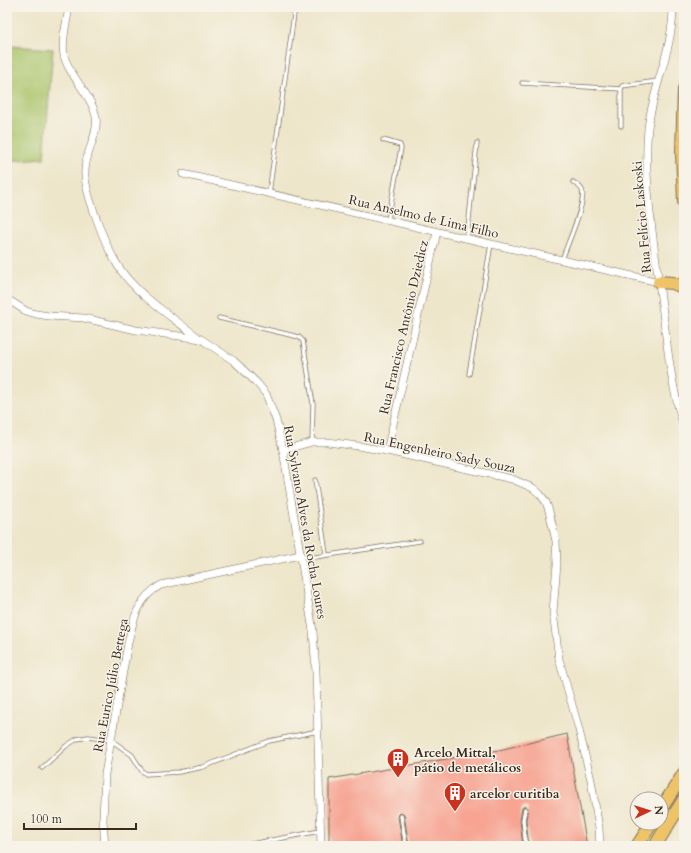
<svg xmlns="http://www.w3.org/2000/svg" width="691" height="853" font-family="Cardo,serif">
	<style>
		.green { fill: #a9c46a; stroke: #727744 }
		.building { fill: #f7a493 }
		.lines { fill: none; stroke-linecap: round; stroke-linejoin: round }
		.service-casing { stroke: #7a6c5a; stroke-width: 5 }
		.minor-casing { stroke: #7a6c5a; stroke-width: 8 }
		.motorway-casing { stroke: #7a6c5a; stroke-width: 14 }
		.service { stroke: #fff; stroke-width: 3.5 }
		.minor { stroke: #fff; stroke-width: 7 }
		.motorway { stroke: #efc469; stroke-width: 12 }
		.labels { text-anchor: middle; stroke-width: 3; stroke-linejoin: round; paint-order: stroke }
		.street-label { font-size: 13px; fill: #3b2a1e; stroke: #f7f3e8 }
		.poi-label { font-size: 13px; font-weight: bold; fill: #3b2a1e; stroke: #f7f3e8; text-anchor: start }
	</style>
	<rect width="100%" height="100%" fill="#f7f3e8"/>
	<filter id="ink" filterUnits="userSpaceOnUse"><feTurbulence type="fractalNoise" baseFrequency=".025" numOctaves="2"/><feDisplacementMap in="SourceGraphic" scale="8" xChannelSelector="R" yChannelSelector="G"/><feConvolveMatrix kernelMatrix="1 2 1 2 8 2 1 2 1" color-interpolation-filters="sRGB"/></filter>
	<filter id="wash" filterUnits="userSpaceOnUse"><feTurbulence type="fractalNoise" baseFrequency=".012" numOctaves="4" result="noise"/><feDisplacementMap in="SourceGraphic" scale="16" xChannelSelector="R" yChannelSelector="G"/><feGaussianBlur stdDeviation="0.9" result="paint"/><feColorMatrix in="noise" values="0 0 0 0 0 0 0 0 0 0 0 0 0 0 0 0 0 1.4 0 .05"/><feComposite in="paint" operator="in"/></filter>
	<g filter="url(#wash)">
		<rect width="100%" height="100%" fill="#eee6ca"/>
		<path class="green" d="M11,46L53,49L44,158L7,161V52Z"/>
		<g id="blocks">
			<path class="building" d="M567,734L587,846H529L526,820L528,808L525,806L522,808L520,820L523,846H409L404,815L401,813L399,814L398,817L403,846H329V779L499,750Z"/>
		</g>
	</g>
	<g filter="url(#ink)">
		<use href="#blocks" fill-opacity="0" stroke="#7a6c5a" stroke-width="1"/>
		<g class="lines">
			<g class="service-casing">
				<g id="service">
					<path d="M522,83L621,89"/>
					<path d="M621,126V89L622,86L658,81"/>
					<path d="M383,140L400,145L401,148L388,220"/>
					<path d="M269,193L294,14"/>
					<path d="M467,238L477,143"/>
					<path d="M562,260C566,247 587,201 582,190C581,187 576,184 573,182"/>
					<path d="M219,318L299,337L303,341L313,404L312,442"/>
					<path d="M469,374L491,244"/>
					<path d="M315,480L326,554"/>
					<path d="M301,555L309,558L420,541"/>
					<path d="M42,768L66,746L77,739L88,737L111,740L132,755L142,771L146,774L179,772L203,767L269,741L318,731"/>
					<path d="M525,809L523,820L526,846"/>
					<path d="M401,816L406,846"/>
					<path d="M251,844L320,831"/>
				</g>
			</g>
			<g class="minor-casing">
				<g id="minor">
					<path d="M69,7C67,22 61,40 64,55C68,75 92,95 96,117C99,136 83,155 85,176C86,191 92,206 97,220C103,237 110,254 120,269C139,297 174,318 200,339"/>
					<path d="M673,7C673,49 653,87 648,128C643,182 654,244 661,298C667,340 670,385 684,426"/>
					<path d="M183,174L659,282"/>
					<path d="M7,299L26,311L36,314L49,316L84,318L136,330L201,339L234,361L257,383L266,394L276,420L283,450L313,631L316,672L321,846"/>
					<path d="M283,450L312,442H327L358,446L387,451L512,479L533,488L540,494L546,502L549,511L556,541L557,564L553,612L559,659L578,726L591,780L599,828L600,846"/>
					<path d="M387,451L437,232"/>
					<path d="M105,846L103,820L105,774L128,643C133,620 138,597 161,585L300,555"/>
				</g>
			</g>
			<g class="motorway-casing">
				<g id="motorway">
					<path d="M684,89L682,152L684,202"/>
					<path d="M659,282L673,283L684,288"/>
					<path d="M661,809L684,773"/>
					<path d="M637,846L652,823"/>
					<path d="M655,846L684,799"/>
				</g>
			</g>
			<use href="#service" class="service"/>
			<use href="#minor" class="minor"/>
			<use href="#motorway" class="motorway"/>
		</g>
	</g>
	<defs>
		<g id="building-pin" transform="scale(1.15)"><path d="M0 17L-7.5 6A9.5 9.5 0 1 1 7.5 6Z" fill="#c8321e" stroke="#f7f3e8"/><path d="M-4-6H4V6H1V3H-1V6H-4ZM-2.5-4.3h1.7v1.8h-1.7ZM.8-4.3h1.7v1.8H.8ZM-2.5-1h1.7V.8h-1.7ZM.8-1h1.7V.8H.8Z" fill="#fff"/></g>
	</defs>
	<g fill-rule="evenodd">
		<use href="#building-pin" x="398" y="759"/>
		<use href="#building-pin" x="455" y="793"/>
	</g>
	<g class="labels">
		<g class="street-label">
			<text transform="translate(424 216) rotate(13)" y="5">Rua Anselmo de Lima Filho</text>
			<text transform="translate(641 217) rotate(-95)" y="5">Rua Felício Laskoski</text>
			<text transform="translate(403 327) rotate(-77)" y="5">Rua Francisco Antônio Dziedicz</text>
			<text transform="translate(440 452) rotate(12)" y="5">Rua Engenheiro Sady Souza</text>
			<text transform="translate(306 522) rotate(80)" y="5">Rua Sylvano Alves da Rocha Loures</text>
			<text transform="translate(110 685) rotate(-79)" y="5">Rua Eurico Júlio Bettega</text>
		</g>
		<g class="poi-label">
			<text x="414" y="757">Arcelo Mittal,<tspan x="414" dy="15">pátio de metálicos</tspan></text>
			<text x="470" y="798">arcelor curitiba</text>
		</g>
	</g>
	<rect width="691" height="853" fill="none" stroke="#f7f3e8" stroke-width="24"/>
	<g transform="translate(649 811) rotate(86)"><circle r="19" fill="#f7f3e8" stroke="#aca397"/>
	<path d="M0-3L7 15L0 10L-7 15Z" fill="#c8321e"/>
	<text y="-6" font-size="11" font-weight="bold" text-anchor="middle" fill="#3b2a1e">N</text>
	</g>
	<path d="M24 823v6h112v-6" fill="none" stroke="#3b2a1e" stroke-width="2"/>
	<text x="30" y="823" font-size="12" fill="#3b2a1e" stroke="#f7f3e8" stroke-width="3" paint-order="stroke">100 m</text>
</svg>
